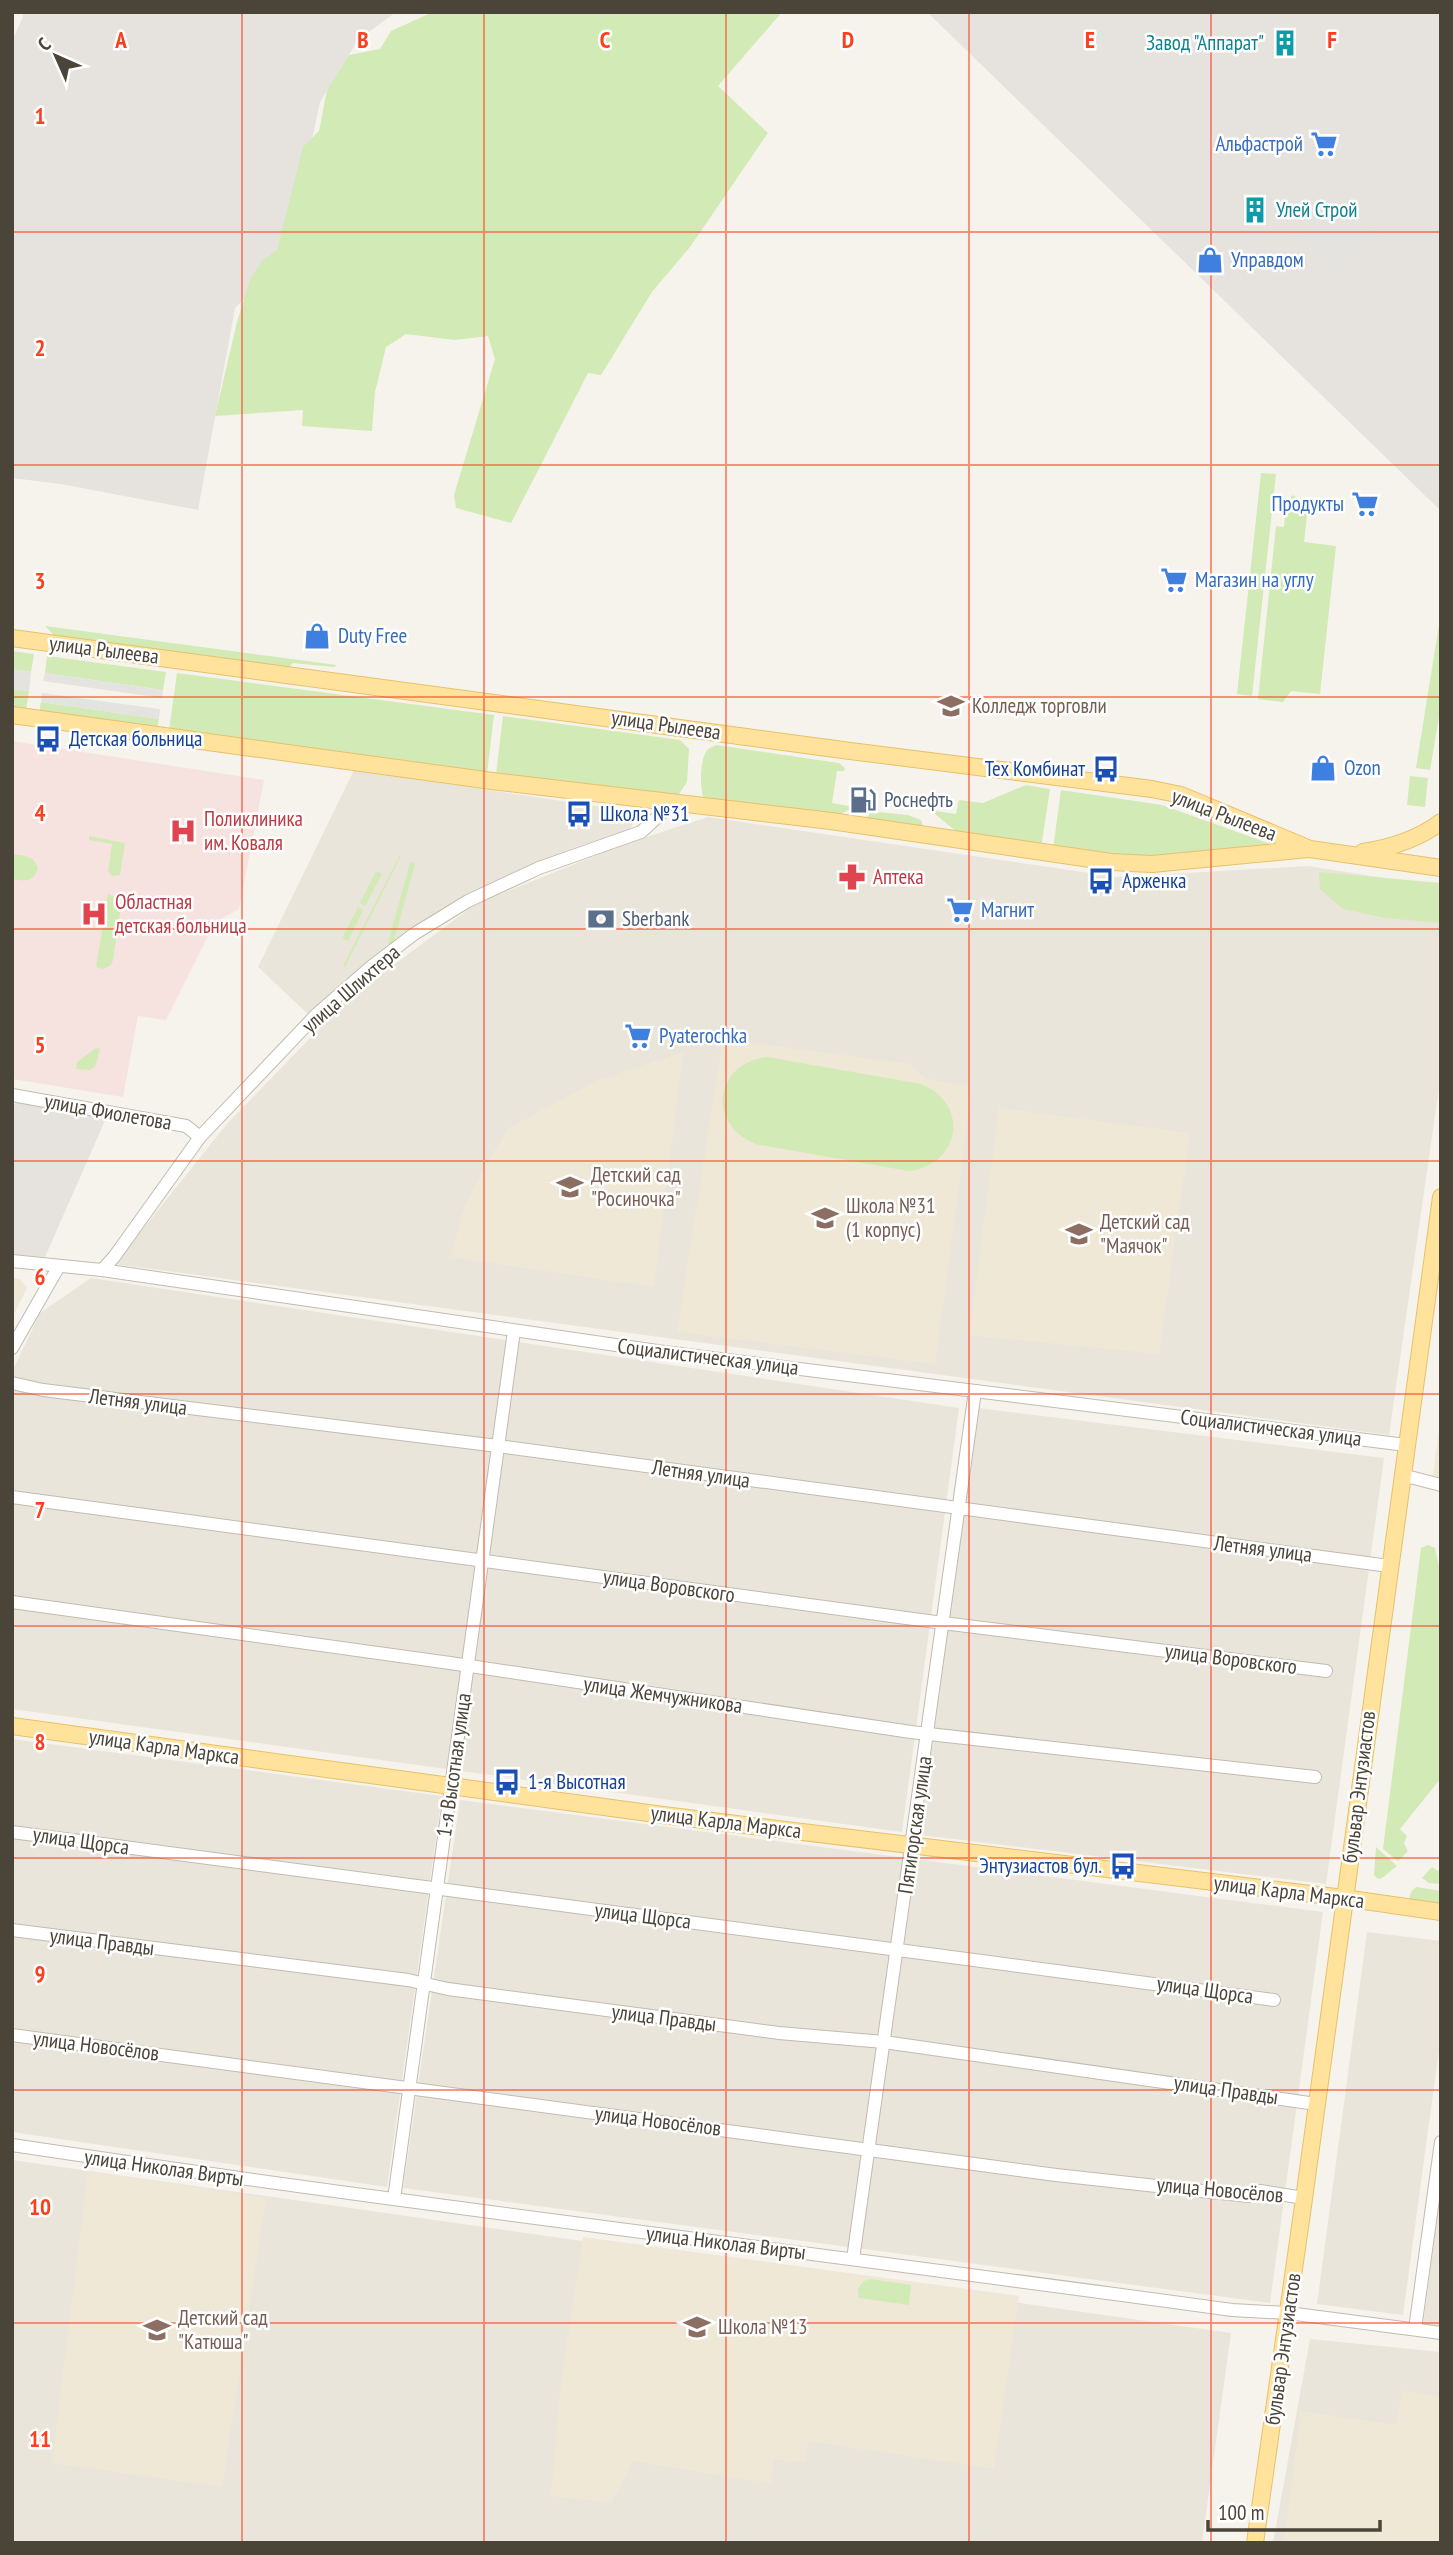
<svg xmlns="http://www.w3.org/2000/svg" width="1453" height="2555" font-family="'PT Sans Narrow',sans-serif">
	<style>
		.residential { fill: #eae5da }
		.industrial { fill: #e6e2dd }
		.education { fill: #efe8d6 }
		.medical { fill: #f6e3e0 }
		.green { fill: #d2eab5 }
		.parking { fill: #e5e3e0 }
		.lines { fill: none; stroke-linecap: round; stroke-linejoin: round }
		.minor-casing { stroke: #c2bbae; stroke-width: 14 }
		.major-casing { stroke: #e6c16a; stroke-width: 18 }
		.minor { stroke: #fff; stroke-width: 12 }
		.major { stroke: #ffe39c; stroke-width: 16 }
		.grid { fill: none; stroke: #fc3f1d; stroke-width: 2; stroke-opacity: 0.55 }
		.labels { text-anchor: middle; stroke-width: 5; stroke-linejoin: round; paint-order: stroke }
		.culture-label { font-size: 21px; fill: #0d838f; stroke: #fff; text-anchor: end }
		.shop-label { font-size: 21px; fill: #366cbe; stroke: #fff; text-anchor: start }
		.street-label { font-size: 21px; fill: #4b4439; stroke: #fff }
		.education-label { font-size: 21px; fill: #785e54; stroke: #fff; text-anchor: start }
		.transit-label { font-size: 21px; fill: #164399; stroke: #fff; text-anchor: start }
		.service-label { font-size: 21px; fill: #4e5e75; stroke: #fff; text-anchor: start }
		.health-label { font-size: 21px; fill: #be3a42; stroke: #fff; text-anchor: start }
		.grid-label { font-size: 23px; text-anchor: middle; font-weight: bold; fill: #fc3f1d; stroke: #fff; stroke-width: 5; stroke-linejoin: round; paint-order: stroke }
	</style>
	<rect width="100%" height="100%" fill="#f6f3ec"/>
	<g class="residential">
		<path d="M354,770L630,811L636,820L629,830L573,848L467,894L393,944L308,1014L258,967Z"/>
		<path d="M708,817L1117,877L1308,866L1441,887V1074L1389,1435L115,1264L226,1125L350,997L476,904L622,845Z"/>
		<path d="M91,1278L959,1408L902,1832L12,1709V1372L40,1313Z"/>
		<path d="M978,1408L1384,1458L1326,1884L920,1835Z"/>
		<path d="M12,1739L442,1796L387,2187L12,2132Z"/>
		<path d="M460,1800L1323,1912L1270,2303L403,2188Z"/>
		<path d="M1367,1932L1441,1941V2035L1403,2315L1317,2304Z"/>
		<path d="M12,2160L1231,2333L1202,2543H12Z"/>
		<path d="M1441,2187V2327L1423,2325Z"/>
		<path d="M1310,2339L1441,2352V2543H1273Z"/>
	</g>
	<g class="industrial">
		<path d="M23,12H396L358,40L320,102L287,257L235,308L198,510L61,484L12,478V41L23,17Z"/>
		<path d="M927,12H1441V511Z"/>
		<path d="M20,1101L107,1116L45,1257L12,1254V1121L13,1105Z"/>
	</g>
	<g class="education">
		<path d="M723,1039L909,1064L926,1079L967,1085L970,1104L935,1364L677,1332Z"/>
		<path d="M683,1052L654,1287L451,1257L463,1210L486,1164L509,1128L598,1080Z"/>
		<path d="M999,1108L1190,1133L1159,1354L969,1335Z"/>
		<path d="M12,1278L20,1279L27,1288L12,1318Z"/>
		<path d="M1441,1415V1478L1433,1475Z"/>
		<path d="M88,2171L266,2198L222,2487L52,2463Z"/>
		<path d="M583,2237L1019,2296L994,2469L809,2441L805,2463L774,2459L771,2483L633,2461L611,2503L551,2496L561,2383Z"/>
		<path d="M1402,2391L1441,2397V2543H1284L1301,2411L1396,2425Z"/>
	</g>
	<path class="medical" d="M12,741L264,780L239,909L215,922L166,1020L138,1016L123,1097L12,1079Z"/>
	<g class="green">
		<path d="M433,12H782L718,86L768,133L690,247L652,292L601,375L588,373L511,523L456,508L454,495L495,359L488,336L455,340L406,334L386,347L375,392L372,431L302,426L303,410L215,416L237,322L250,280L262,261L277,250L303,147L319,131L327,90L349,55L380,49L391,31Z"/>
		<path d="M1261,473L1276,474L1252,696L1237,694Z"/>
		<path d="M1293,495L1308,506L1304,542L1336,546L1320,694L1291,691L1283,702L1258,699L1276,526L1284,527L1286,503Z"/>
		<path d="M1441,612V705L1430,770L1416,768Z"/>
		<path d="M45,626L337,665L334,667L293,663L287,669L57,638Z"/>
		<path d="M12,651L34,654L31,672L12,669Z"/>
		<path d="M47,656L166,672L163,690L45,673Z"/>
		<path d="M177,673L494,715L487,774L169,731Z"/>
		<path d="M12,689L29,691L26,711L12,710Z"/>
		<path d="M41,702L159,719L157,730L39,713Z"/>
		<path d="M503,716L680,740L689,749L687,782L677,797L496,775Z"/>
		<path d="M716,745L839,763L845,768L844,771H837L832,803L854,807L835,817L705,800C699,792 700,761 706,752C708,748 712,747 716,745Z"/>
		<path d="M1410,776L1428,778L1425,807L1407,805Z"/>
		<path d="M1026,785L1050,789L1041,848L957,832L930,810L956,814L959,800L983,803Z"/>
		<path d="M1061,790L1162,805L1287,850L1146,859L1053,849Z"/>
		<path d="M878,812L908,815L921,820L924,829L865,822L869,813Z"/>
		<path d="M89,836L125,843L120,875L112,876L108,871L112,844L89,840Z"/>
		<path d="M12,854C24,856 35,855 38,869C33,883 24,881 12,879Z"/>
		<path d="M400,855L401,856L345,967L343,966Z"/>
		<path d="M413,862L415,864L393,944L390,945L388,943L410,863Z"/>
		<path d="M376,871L382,874L365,906L360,903Z"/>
		<path d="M1319,872L1441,883V923L1385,918L1343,909L1320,889Z"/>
		<path d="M108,894L117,898L121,905L113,960L111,965L103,969L96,967Z"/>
		<path d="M358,907L363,910L348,941L342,938Z"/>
		<path d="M96,1048L100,1049L95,1067L90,1070L76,1069L77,1062Z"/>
		<path d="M767,1057L921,1084C970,1104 961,1164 909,1171L755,1144C706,1123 715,1063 767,1057Z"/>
		<path d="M1428,1545L1435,1548L1441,1576V1715L1438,1714L1441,1717V1778L1400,1829L1407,1836L1404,1843L1408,1851L1398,1861L1383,1849L1421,1548Z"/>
		<path d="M1376,1847L1397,1866L1382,1878L1378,1879L1374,1875Z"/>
		<path d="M1432,1867L1438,1871L1441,1868V1884L1429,1883L1422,1878Z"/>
		<path d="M1416,1887L1441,1891V1904L1409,1899L1411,1892Z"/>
		<path d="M871,2279L911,2285L909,2305L859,2298L858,2288L864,2281Z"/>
	</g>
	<g class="parking">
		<path d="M1334,198L1377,239L1337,280L1295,239Z"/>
		<path d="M12,669L31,672L29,691L12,689Z"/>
		<path d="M45,673L163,690L162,698L43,681Z"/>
		<path d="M42,693L160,709L159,719L41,702Z"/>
	</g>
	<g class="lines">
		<g class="minor-casing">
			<g id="minor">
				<path d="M12,1095L186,1126L200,1137"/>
				<path d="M12,1261L102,1270L664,1352L1406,1445"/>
				<path d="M102,1270L114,1257L200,1137L317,1014L372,966L414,934L468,901L539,868L641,832L673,803"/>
				<path d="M12,1348L59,1266"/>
				<path d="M12,1383L43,1390L498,1446L1389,1566"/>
				<path d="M1402,1475L1441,1485"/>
				<path d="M12,1497L943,1623L1326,1671"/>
				<path d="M12,1602L450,1663L911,1732L1315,1777"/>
				<path d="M12,1832C433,1889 854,1941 1274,2000"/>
				<path d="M12,1930L408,1980L448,1989L659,2017L779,2033L884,2042L1316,2104"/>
				<path d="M12,2035L1056,2175L1248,2196L1260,2191L1304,2198"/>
				<path d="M12,2145C418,2206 826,2254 1232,2310L1288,2313L1441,2333"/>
				<path d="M394,2199L514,1331"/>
				<path d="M853,2259L975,1391"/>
				<path d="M1415,2329L1441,2142"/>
			</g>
		</g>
		<g class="major-casing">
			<g id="major">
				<path d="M12,638L850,751L1152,789L1181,795L1310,849L1441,868"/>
				<path d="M12,715L492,781L831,821L1111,862L1152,864L1308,849"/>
				<path d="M1363,852C1390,848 1418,839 1441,822"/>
				<path d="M12,1726L663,1815L1344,1898L1441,1912"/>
				<path d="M1255,2543C1321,2095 1377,1646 1441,1197"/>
			</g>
		</g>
		<use href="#minor" class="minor"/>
		<use href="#major" class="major"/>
	</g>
	<path class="grid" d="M242,12V2543M484,12V2543M726,12V2543M969,12V2543M1211,12V2543M12,232H1441M12,465H1441M12,697H1441M12,929H1441M12,1161H1441M12,1394H1441M12,1626H1441M12,1858H1441M12,2090H1441M12,2323H1441"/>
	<defs>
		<g id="building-bare" transform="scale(2.1)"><path d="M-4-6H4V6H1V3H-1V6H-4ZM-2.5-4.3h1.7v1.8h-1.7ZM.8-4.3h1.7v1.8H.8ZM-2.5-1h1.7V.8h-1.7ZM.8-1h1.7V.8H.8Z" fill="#0f9aa8" stroke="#fff" stroke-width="2.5" paint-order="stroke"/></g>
		<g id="supermarket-bare" transform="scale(2.1)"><path d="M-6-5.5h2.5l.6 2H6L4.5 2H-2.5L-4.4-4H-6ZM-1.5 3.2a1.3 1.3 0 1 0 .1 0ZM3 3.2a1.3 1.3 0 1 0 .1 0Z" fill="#3f7fe0" stroke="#fff" stroke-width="2.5" paint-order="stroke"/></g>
		<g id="shop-bare" transform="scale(2.1)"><path d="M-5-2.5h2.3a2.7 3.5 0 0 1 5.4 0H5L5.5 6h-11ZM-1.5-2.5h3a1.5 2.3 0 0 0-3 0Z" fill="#3f7fe0" stroke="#fff" stroke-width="2.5" paint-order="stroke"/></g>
		<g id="university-bare" transform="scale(2.1)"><path d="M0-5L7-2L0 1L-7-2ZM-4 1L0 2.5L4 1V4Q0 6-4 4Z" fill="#8d6e63" stroke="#fff" stroke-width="2.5" paint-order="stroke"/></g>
		<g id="bus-bare" transform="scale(2.1)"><path d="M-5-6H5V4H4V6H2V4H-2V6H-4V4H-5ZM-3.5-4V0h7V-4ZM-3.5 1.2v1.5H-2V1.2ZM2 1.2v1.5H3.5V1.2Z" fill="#1a4fb4" stroke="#fff" stroke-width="2.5" paint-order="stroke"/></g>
		<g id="fuel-bare" transform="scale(2.1)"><path d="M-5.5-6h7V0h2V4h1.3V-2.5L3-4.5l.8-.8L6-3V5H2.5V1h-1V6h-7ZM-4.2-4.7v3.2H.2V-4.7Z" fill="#5c6f8a" stroke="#fff" stroke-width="2.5" paint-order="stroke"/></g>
		<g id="hospital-bare" transform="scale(2.1)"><path d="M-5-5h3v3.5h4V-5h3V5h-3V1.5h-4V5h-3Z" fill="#e0444e" stroke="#fff" stroke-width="2.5" paint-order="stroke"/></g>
		<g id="pharmacy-bare" transform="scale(2.1)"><path d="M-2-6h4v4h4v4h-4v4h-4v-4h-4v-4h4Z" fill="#e0444e" stroke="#fff" stroke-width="2.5" paint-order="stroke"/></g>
		<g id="bank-bare" transform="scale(2.1)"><path d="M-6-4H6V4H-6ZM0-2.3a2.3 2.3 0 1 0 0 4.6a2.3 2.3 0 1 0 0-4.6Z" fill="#5c6f8a" stroke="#fff" stroke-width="2.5" paint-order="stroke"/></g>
		<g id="school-bare" transform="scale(2.1)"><path d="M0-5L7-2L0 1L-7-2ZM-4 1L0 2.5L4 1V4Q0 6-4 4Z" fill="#8d6e63" stroke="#fff" stroke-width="2.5" paint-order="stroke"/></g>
	</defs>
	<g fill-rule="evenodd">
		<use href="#building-bare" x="1285" y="43"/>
		<use href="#supermarket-bare" x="1324" y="144"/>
		<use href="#building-bare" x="1255" y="210"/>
		<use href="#shop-bare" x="1210" y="260"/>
		<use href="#supermarket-bare" x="1365" y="504"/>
		<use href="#supermarket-bare" x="1174" y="580"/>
		<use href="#shop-bare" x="317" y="636"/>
		<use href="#university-bare" x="951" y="706"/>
		<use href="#bus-bare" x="48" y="739"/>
		<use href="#shop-bare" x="1323" y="768"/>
		<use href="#bus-bare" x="1106" y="769"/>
		<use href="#fuel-bare" x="863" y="800"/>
		<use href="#bus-bare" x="579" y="814"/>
		<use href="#hospital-bare" x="183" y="831"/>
		<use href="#pharmacy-bare" x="852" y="877"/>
		<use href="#bus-bare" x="1101" y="881"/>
		<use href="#supermarket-bare" x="960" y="910"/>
		<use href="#hospital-bare" x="94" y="914"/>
		<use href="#bank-bare" x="601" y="919"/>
		<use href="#supermarket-bare" x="638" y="1036"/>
		<use href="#school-bare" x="570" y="1187"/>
		<use href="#school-bare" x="825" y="1218"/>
		<use href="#school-bare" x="1079" y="1234"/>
		<use href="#bus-bare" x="507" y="1782"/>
		<use href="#bus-bare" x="1123" y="1866"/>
		<use href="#school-bare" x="697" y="2327"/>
		<use href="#school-bare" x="157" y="2330"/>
	</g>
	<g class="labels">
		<g class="culture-label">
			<text x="1264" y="50">Завод "Аппарат"</text>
			<text x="1276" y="217" text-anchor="start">Улей Строй</text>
		</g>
		<g class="shop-label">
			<text x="1303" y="151" text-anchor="end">Альфастрой</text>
			<text x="1231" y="267">Управдом</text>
			<text x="1344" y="511" text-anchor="end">Продукты</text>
			<text x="1195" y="587">Магазин на углу</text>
			<text x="338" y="643">Duty Free</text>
			<text x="1344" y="775">Ozon</text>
			<text x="981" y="917">Магнит</text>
			<text x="659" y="1043">Pyaterochka</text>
		</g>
		<g class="street-label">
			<text transform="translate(104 650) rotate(7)" y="7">улица Рылеева</text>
			<text transform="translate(666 725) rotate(8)" y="7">улица Рылеева</text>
			<text transform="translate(1224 815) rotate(21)" y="7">улица Рылеева</text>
			<text transform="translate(351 989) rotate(-41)" y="7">улица Шлихтера</text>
			<text transform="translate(108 1112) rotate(10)" y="7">улица Фиолетова</text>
			<text transform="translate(708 1357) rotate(7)" y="7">Социалистическая улица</text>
			<text transform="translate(138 1402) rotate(7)" y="7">Летняя улица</text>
			<text transform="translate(1271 1428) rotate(7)" y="7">Социалистическая улица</text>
			<text transform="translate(701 1474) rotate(8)" y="7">Летняя улица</text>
			<text transform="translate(1263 1549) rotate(7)" y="7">Летняя улица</text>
			<text transform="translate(669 1586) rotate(8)" y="7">улица Воровского</text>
			<text transform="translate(1231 1659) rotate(7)" y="7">улица Воровского</text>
			<text transform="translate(663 1695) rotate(8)" y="7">улица Жемчужникова</text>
			<text transform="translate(164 1747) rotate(8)" y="7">улица Карла Маркса</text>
			<text transform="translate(454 1765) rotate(-82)" y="7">1-я Высотная улица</text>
			<text transform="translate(1359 1787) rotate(-83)" y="7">бульвар Энтузиастов</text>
			<text transform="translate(726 1822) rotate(7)" y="7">улица Карла Маркса</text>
			<text transform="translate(915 1825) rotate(-82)" y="7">Пятигорская улица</text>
			<text transform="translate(81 1841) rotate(8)" y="7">улица Щорса</text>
			<text transform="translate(1289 1892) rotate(7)" y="7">улица Карла Маркса</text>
			<text transform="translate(643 1916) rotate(7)" y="7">улица Щорса</text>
			<text transform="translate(102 1942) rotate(7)" y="7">улица Правды</text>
			<text transform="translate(1205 1990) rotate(8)" y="7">улица Щорса</text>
			<text transform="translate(664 2018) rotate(7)" y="7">улица Правды</text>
			<text transform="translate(96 2046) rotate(7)" y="7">улица Новосёлов</text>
			<text transform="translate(1226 2090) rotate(8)" y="7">улица Правды</text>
			<text transform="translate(658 2121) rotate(7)" y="7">улица Новосёлов</text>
			<text transform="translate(164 2168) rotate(8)" y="7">улица Николая Вирты</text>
			<text transform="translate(1220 2190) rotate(5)" y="7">улица Новосёлов</text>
			<text transform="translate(726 2243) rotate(7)" y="7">улица Николая Вирты</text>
			<text transform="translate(1283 2349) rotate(-82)" y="7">бульвар Энтузиастов</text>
		</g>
		<g class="education-label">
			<text x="972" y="713">Колледж торговли</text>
			<text x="591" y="1182">Детский сад<tspan x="591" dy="24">"Росиночка"</tspan></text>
			<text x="846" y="1213">Школа №31<tspan x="846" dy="24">(1 корпус)</tspan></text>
			<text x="1100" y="1229">Детский сад<tspan x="1100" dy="24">"Маячок"</tspan></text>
			<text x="178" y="2325">Детский сад<tspan x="178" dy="24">"Катюша"</tspan></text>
			<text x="718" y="2334">Школа №13</text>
		</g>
		<g class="transit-label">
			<text x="69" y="746">Детская больница</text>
			<text x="1085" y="776" text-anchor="end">Тех Комбинат</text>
			<text x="600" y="821">Школа №31</text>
			<text x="1122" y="888">Арженка</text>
			<text x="528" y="1789">1-я Высотная</text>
			<text x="1102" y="1873" text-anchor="end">Энтузиастов бул.</text>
		</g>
		<g class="service-label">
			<text x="884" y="807">Роснефть</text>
			<text x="622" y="926">Sberbank</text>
		</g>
		<g class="health-label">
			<text x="204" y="826">Поликлиника<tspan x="204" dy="24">им. Коваля</tspan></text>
			<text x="873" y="884">Аптека</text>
			<text x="115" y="909">Областная<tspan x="115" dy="24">детская больница</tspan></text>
		</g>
	</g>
	<g class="grid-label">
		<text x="121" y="48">A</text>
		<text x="363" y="48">B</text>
		<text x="605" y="48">C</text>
		<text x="848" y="48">D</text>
		<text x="1090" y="48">E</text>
		<text x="1332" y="48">F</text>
		<text x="40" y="124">1</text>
		<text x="40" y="356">2</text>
		<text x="40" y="589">3</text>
		<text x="40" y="821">4</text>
		<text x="40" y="1053">5</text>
		<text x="40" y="1285">6</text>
		<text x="40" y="1518">7</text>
		<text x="40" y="1750">8</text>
		<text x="40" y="1982">9</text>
		<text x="40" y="2215">10</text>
		<text x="40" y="2447">11</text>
	</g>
	<rect width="1453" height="2555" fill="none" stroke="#4b4439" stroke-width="28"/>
	<g transform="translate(56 56) rotate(315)" stroke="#ffffff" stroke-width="5" paint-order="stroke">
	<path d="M0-5L12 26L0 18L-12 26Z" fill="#4b4439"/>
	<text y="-10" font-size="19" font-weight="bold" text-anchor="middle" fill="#4b4439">С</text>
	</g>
	<path d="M1208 2520v10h172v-10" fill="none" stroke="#4b4439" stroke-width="3.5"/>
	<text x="1218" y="2520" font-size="21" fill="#4b4439" stroke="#ffffff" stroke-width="5" paint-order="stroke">100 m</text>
</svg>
